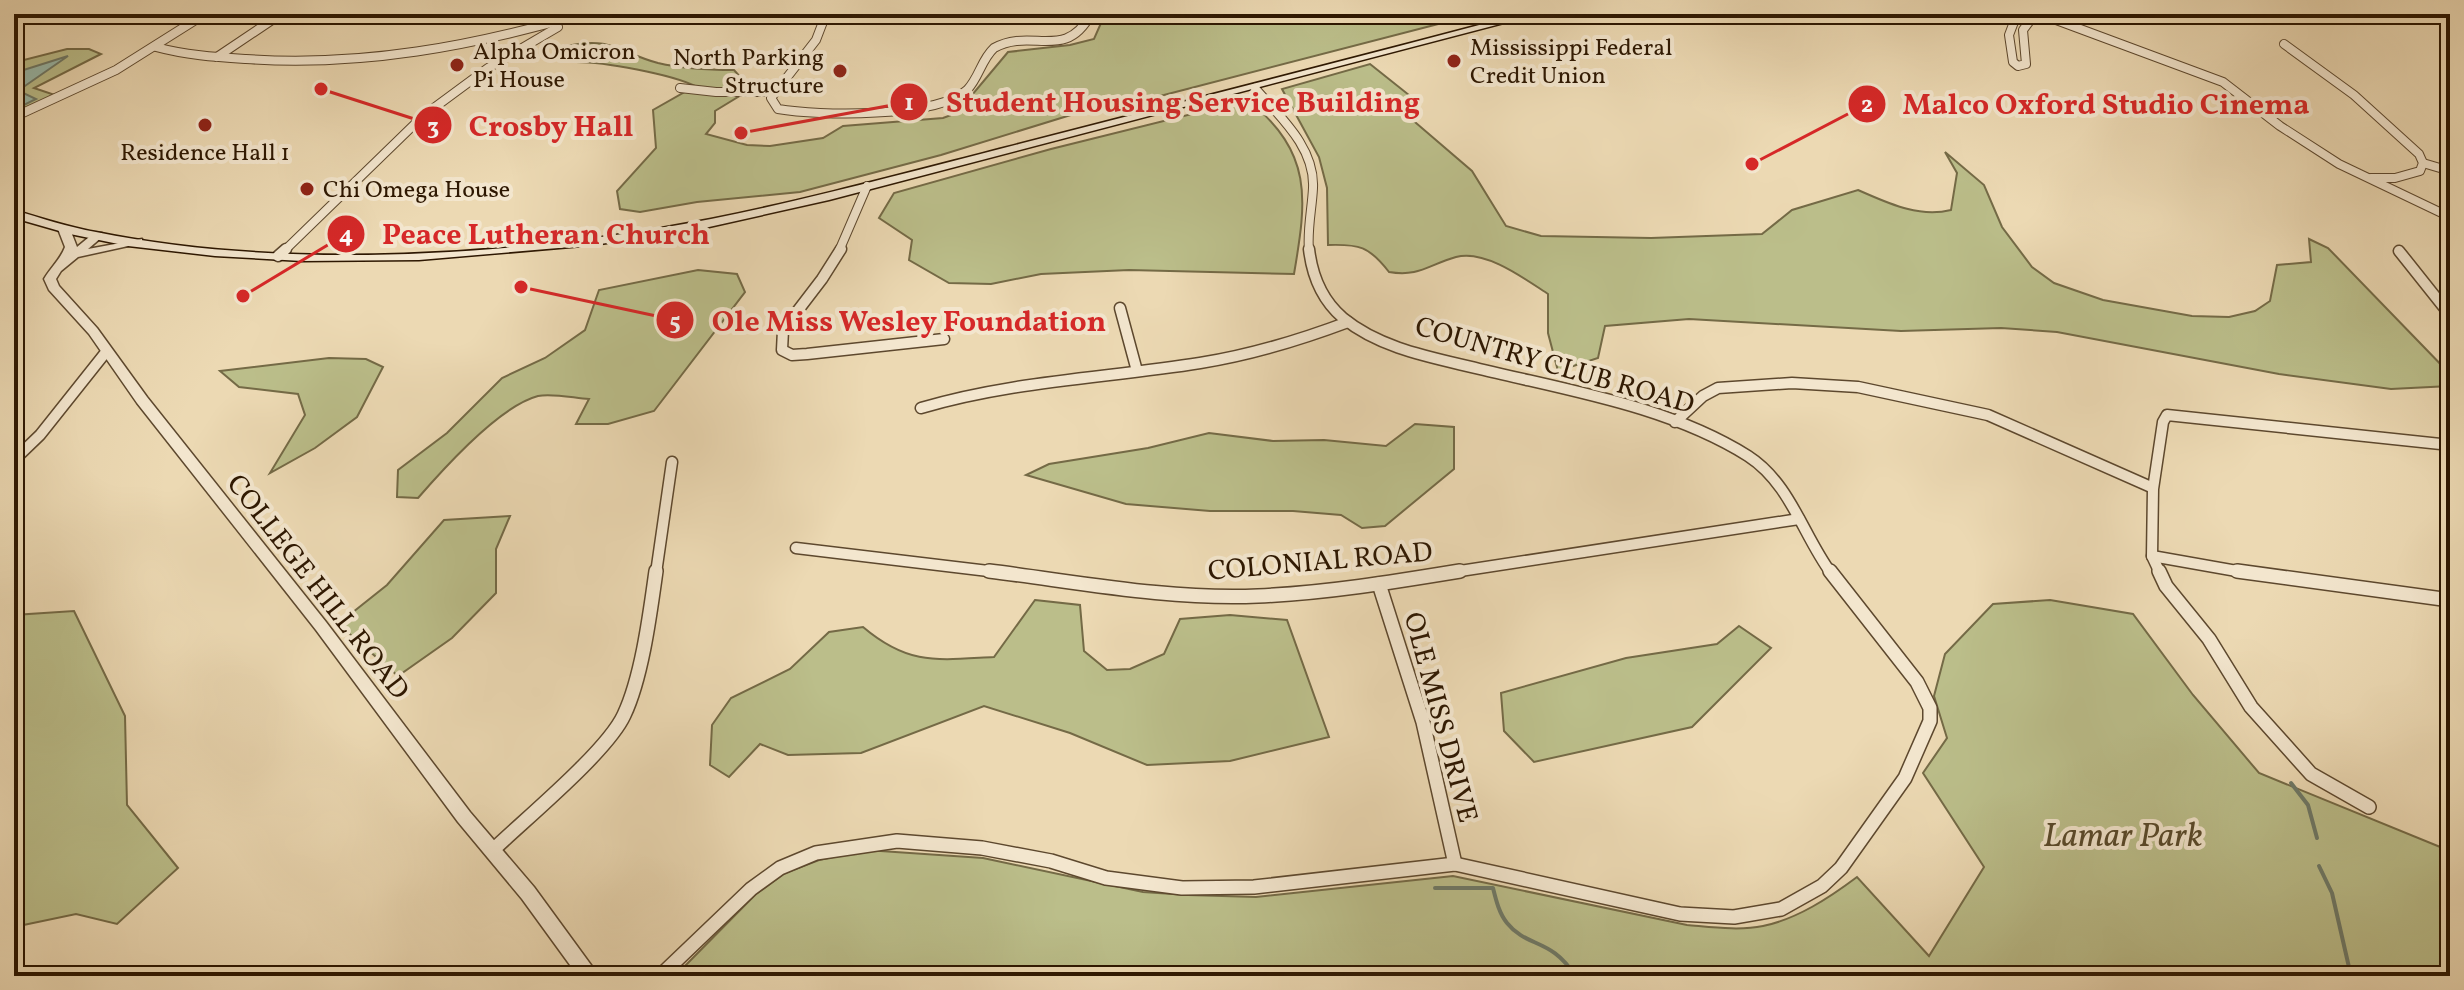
<svg xmlns="http://www.w3.org/2000/svg" width="2464" height="990" font-family="Vollkorn,serif">
	<style>
		.green { fill: #bbbe8a; stroke: #746a46; stroke-width: 2 }
		.water { fill: #99baab; stroke: #6e7967; stroke-width: 2 }
		.lines { fill: none; stroke-linecap: round; stroke-linejoin: round }
		.stream { stroke: #6e7967; stroke-width: 4 }
		.minor-far2-casing { stroke: #5d482e; stroke-width: 10 }
		.minor-far1-casing { stroke: #5d482e; stroke-width: 13 }
		.minor-casing { stroke: #5d482e; stroke-width: 16 }
		.tertiary-casing { stroke: #5d482e; stroke-width: 3 }
		.secondary-casing { stroke: #2d1701; stroke-width: 3 }
		.minor-far2 { stroke: #f3e6ce; stroke-width: 8 }
		.minor-far1 { stroke: #f3e6ce; stroke-width: 10 }
		.minor { stroke: #f3e6ce; stroke-width: 13 }
		.tertiary { fill: #f3e6ce; fill-rule: evenodd }
		.secondary { fill: #f3e6ce; fill-rule: evenodd }
		.poi-dot { fill: #8f2418; stroke: #f3e6ce; stroke-width: 3 }
		.labels { text-anchor: middle; stroke-width: 8; stroke-linejoin: round; paint-order: stroke }
		.far-poi-label { font-size: 24px; fill: #2d1701; stroke: #f3e6ce; text-anchor: start }
		.street-label { font-size: 28px; fill: #2d1701; stroke: #f3e6ce }
		.near-park-label { font-size: 34px; font-style: italic; fill: #58492a; stroke: #f3e6ce }
		.leader { fill: none; stroke: #d62828; stroke-width: 3 }
		.callout-dot { fill: #d62828; stroke: #f3e6ce; stroke-width: 3 }
		.mark-label { font-size: 24px; text-anchor: middle; font-weight: bold; fill: #fff }
		.callout-label { font-size: 30px; text-anchor: middle; font-weight: bold; fill: #d62828; stroke: #f3e6ce; stroke-width: 8; stroke-linejoin: round; paint-order: stroke }
	</style>
	<rect width="100%" height="100%" fill="#ecd9b3"/>
	<filter id="stains"><feTurbulence type="fractalNoise" baseFrequency=".0025" numOctaves="4"/><feColorMatrix values="0 0 0 0 .2 0 0 0 0 .09 0 0 0 0 .02 0 0 0 .5 -.17"/></filter>
	<radialGradient id="worn" r=".72"><stop offset=".6" stop-color="#630" stop-opacity="0"/><stop offset="1" stop-color="#630" stop-opacity=".3"/></radialGradient>
	<g class="green">
		<path d="M1105,14H1477L1164,95L1074,114L941,155L800,192L697,202L640,212L620,209L617,191L656,148L653,110L695,86C670,74 605,62 576,62L567,46C612,36 620,53 658,63C684,69 709,70 734,70L751,89L715,111V123L706,134L747,145L770,146L823,138L843,126L943,118L957,113L1008,52L1070,45L1094,39Z"/>
		<path d="M67,49H89L101,54L34,88L61,97L14,117V56L24,60Z"/>
		<path d="M1370,64L1414,99L1395,105L1472,171L1506,226L1541,236L1651,238L1762,234L1792,210L1858,190C1888,203 1918,218 1951,210L1957,173L1945,152L1984,185L2002,227L2032,267L2054,283L2103,300L2192,316L2229,317L2255,311L2270,301L2277,265L2311,262L2309,239L2328,248L2450,374V386L2391,389L2279,374L2057,332L2001,328L1901,331L1689,319L1605,326L1598,358L1558,371L1548,333V294C1525,279 1485,249 1456,257C1428,265 1419,277 1389,272C1369,246 1359,244 1328,245L1327,188L1319,157L1282,89Z"/>
		<path d="M1248,100C1313,153 1307,198 1294,274L1129,270L1041,274L991,284L949,283L909,260L912,240L879,218L894,193L1051,149Z"/>
		<path d="M698,270L737,274L745,292L654,411L608,424H576L589,399C574,398 552,393 538,396C500,406 444,468 418,498L397,497L398,470L447,433L502,378L545,358L585,330L599,290Z"/>
		<path d="M329,358L366,359L383,367L357,417L315,448L270,473L305,415L298,394L239,387L220,371Z"/>
		<path d="M1415,424L1454,427V469L1385,526L1362,528L1341,515L1293,511H1210L1126,504L1026,475L1049,464L1148,448L1209,433L1273,441L1324,440L1386,446Z"/>
		<path d="M510,516L496,549V593L452,638L398,676L338,624L387,585L444,520Z"/>
		<path d="M1035,600L1080,605L1084,651L1107,670L1130,669L1164,654L1180,619L1230,615L1287,620L1329,737L1230,761L1147,765L1070,733L984,706L861,753L788,755L760,744L729,777L710,765L712,725L731,698L790,669L829,632L863,627C909,666 938,660 994,657Z"/>
		<path d="M2050,600L2133,614L2193,695L2259,773L2450,851V976H675L756,894L785,873L819,860L866,850L983,858L1143,892L1188,895L1256,897L1453,876L1687,925C1711,927 1739,931 1763,926C1797,919 1829,898 1857,877L1929,956L1984,867L1923,773L1947,738L1934,696L1945,654L1993,604Z"/>
		<path d="M74,611L125,716L127,805L178,868L117,924L76,914L14,927V615Z"/>
		<path d="M1739,626L1771,648L1692,727L1534,762L1504,731L1501,693L1626,658L1717,644Z"/>
	</g>
	<path class="water" d="M68,56L22,88L21,92L36,99L14,110V73Z"/>
	<g class="lines">
		<g class="stream">
			<path d="M2291,783L2308,805L2317,838"/>
			<path d="M2319,866L2332,893L2351,976"/>
			<path d="M1435,888H1493C1496,900 1499,913 1507,923C1527,948 1552,938 1575,976"/>
		</g>
		<g class="minor-far2-casing">
			<g id="minor-far2">
				<path d="M826,14L816,40L771,98L778,109C818,116 937,118 967,90C979,78 981,60 994,48C1032,27 1065,62 1091,14"/>
				<path d="M2017,14L2009,35L2013,62L2018,66L2026,64L2023,30L2035,14"/>
				<path d="M2040,14L2223,82L2280,126L2339,164L2450,217"/>
				<path d="M2284,44L2354,95L2419,154L2423,163L2420,171L2395,178H2371"/>
				<path d="M156,47C185,55 216,57 246,59C362,67 473,46 583,14"/>
				<path d="M217,57L281,14"/>
				<path d="M680,88L716,92H775"/>
				<path d="M1255,88C1280,117 1315,147 1313,188C1312,209 1307,229 1309,251"/>
				<path d="M14,117L116,70L205,14"/>
				<path d="M2423,163L2450,171"/>
				<path d="M284,251L423,116L488,68L558,27"/>
				<path d="M839,251L867,186"/>
			</g>
		</g>
		<g class="minor-far1-casing">
			<g id="minor-far1">
				<path d="M841,249L822,279L783,330L782,350L792,355L807,354L944,339"/>
				<path d="M1309,249C1312,275 1322,300 1343,318C1382,350 1436,358 1484,370C1571,391 1670,407 1748,456C1790,483 1803,535 1831,573"/>
				<path d="M2399,251L2450,315"/>
				<path d="M278,256L286,249"/>
				<path d="M1120,308L1137,371"/>
				<path d="M921,408C1012,381 1106,378 1200,363C1251,355 1300,340 1348,322"/>
				<path d="M1675,422L1703,396L1718,388L1792,383L1858,387L1988,415L2151,487"/>
				<path d="M14,460L40,435L106,352"/>
				<path d="M796,548L1005,573"/>
				<path d="M2152,556L2160,573"/>
				<path d="M656,573L672,462"/>
				<path d="M1447,573L1799,519"/>
				<path d="M2248,573L2152,556L2153,489L2163,422L2167,415L2450,445"/>
			</g>
		</g>
		<g class="minor-casing">
			<g id="minor">
				<path d="M989,571C1078,582 1169,600 1258,596C1326,593 1393,582 1460,571"/>
				<path d="M2159,571L2166,586L2209,639L2251,707L2311,774L2369,807"/>
				<path d="M2237,571L2450,600"/>
				<path d="M1379,584L1423,722L1455,864"/>
				<path d="M492,851C524,820 607,752 624,715C642,677 650,614 656,571"/>
				<path d="M660,976L751,889L780,868L816,853L897,841L982,848L1051,861L1106,878L1182,888L1254,887L1455,864L1680,914L1734,917L1781,909L1822,886L1841,868L1905,778L1930,721V708L1917,682L1830,571"/>
			</g>
		</g>
		<g class="tertiary-casing">
			<path id="tertiary" d="M64,226L70,229L77,247L94,233H102V237L88,249L142,239V243L78,257L61,271L56,279L59,286L97,328L147,397L326,622L470,812L534,887L599,976H578L522,899L458,822L316,630L137,403L89,334L49,290L44,279C51,267 60,260 65,247L58,229Z"/>
		</g>
		<g class="secondary-casing">
			<path id="secondary" d="M1521,14H1538L829,200L709,227L594,245L419,260L302,261L215,256L128,246L70,234L14,218V210C41,218 68,227 96,232C287,271 521,256 711,219C815,198 917,170 1019,144C1187,101 1354,58 1521,14Z"/>
		</g>
		<use href="#minor-far2" class="minor-far2"/>
		<use href="#minor-far1" class="minor-far1"/>
		<use href="#minor" class="minor"/>
		<use href="#tertiary" class="tertiary"/>
		<use href="#secondary" class="secondary"/>
	</g>
	<g class="poi-dot">
		<circle cx="1454" cy="61" r="8"/>
		<circle cx="457" cy="65" r="8"/>
		<circle cx="840" cy="71" r="8"/>
		<circle cx="205" cy="125" r="8"/>
		<circle cx="307" cy="189" r="8"/>
	</g>
	<g class="labels">
		<g class="far-poi-label">
			<text x="1470" y="55">Mississippi Federal<tspan x="1470" dy="28">Credit Union</tspan></text>
			<text x="473" y="59">Alpha Omicron<tspan x="473" dy="28">Pi House</tspan></text>
			<text x="824" y="65" text-anchor="end">North Parking<tspan x="824" dy="28">Structure</tspan></text>
			<text x="205" y="160" text-anchor="middle">Residence Hall 1</text>
			<text x="323" y="197">Chi Omega House</text>
		</g>
		<g class="street-label">
			<text transform="translate(1555 364) rotate(16)" y="10">COUNTRY CLUB ROAD</text>
			<text transform="translate(1320 560) rotate(-5)" y="10">COLONIAL ROAD</text>
			<text transform="translate(319 586) rotate(52)" y="10">COLLEGE HILL ROAD</text>
			<text transform="translate(1442 717) rotate(75)" y="10">OLE MISS DRIVE</text>
		</g>
		<g class="near-park-label">
			<text x="2123" y="846">Lamar Park</text>
		</g>
	</g>
	<path class="leader" d="M741 133L909 102M1752 164L1867 104M321 89L433 125M243 296L346 234M521 287L675 320"/>
	<g class="callout-dot">
		<circle cx="741" cy="133" r="8"/>
		<circle cx="1752" cy="164" r="8"/>
		<circle cx="321" cy="89" r="8"/>
		<circle cx="243" cy="296" r="8"/>
		<circle cx="521" cy="287" r="8"/>
		<circle cx="909" cy="102" r="20"/>
		<circle cx="1867" cy="104" r="20"/>
		<circle cx="433" cy="125" r="20"/>
		<circle cx="346" cy="234" r="20"/>
		<circle cx="675" cy="320" r="20"/>
	</g>
	<g class="mark-label">
		<text x="909" y="110">1</text>
		<text x="1867" y="112">2</text>
		<text x="433" y="134">3</text>
		<text x="346" y="242">4</text>
		<text x="675" y="329">5</text>
	</g>
	<g class="callout-label">
		<text x="1183" y="112">Student Housing Service Building</text>
		<text x="2106" y="114">Malco Oxford Studio Cinema</text>
		<text x="551" y="136">Crosby Hall</text>
		<text x="546" y="244">Peace Lutheran Church</text>
		<text x="909" y="331">Ole Miss Wesley Foundation</text>
	</g>
	<rect width="2464" height="990" fill="none" stroke="#ecd9b3" stroke-width="48"/>
	<rect x="16" y="16" width="2432" height="958" fill="none" stroke="#2d1701" stroke-width="4"/>
	<rect x="24" y="24" width="2416" height="942" fill="none" stroke="#2d1701" stroke-width="2"/>
	<rect width="100%" height="100%" filter="url(#stains)"/>
	<rect width="100%" height="100%" fill="url(#worn)"/>
</svg>
